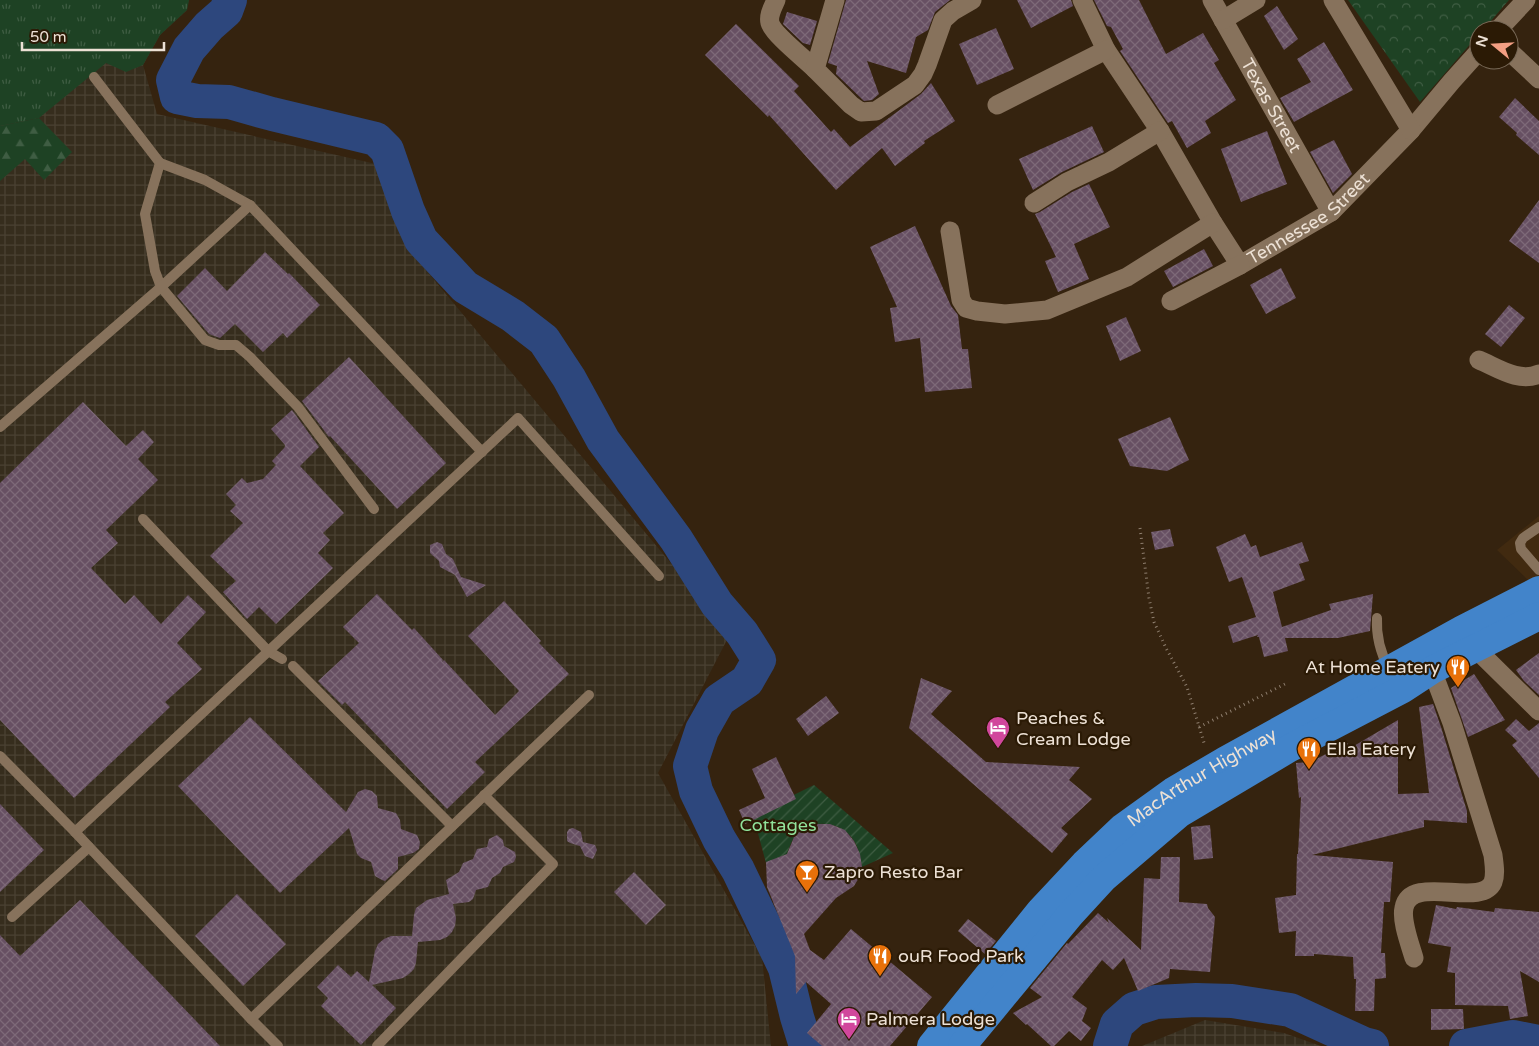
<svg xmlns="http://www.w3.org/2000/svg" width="1539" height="1046" font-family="'Varela Round',sans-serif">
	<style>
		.built { fill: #412a10 }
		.industrial { fill: url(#industrial-grid) }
		.grass { fill: url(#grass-tufts) }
		.forest { fill: url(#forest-firs) }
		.park { fill: url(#park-crowns) }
		.garden { fill: url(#garden-furrows) }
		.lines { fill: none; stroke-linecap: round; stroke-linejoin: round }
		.river { stroke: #2d477d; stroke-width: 34 }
		.building { fill: url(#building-cross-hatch) }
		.path { stroke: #8f7f6f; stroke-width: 3; stroke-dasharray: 1 4; stroke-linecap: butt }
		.service { stroke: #87725c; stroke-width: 10 }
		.minor { stroke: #87725c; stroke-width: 19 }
		.trunk { stroke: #4284ca; stroke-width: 28 }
		.labels { text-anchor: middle; stroke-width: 4.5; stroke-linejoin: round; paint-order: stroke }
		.street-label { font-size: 18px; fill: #ede1d5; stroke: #2b1a05 }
		.poi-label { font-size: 18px; fill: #ede1d5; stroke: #2b1a05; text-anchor: start }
		.park-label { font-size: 18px; fill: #91e39b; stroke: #2b1a05 }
	</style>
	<defs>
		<pattern id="industrial-grid" width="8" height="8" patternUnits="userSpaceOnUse" patternTransform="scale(1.25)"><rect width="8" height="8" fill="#362d1d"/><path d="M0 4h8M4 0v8" fill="none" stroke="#4a4132"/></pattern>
		<pattern id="grass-tufts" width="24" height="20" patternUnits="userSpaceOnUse" patternTransform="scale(1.25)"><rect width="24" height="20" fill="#1e4224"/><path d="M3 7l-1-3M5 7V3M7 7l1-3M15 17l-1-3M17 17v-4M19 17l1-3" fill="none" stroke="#3f5d43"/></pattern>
		<pattern id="forest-firs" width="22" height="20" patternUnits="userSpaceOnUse" patternTransform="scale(1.25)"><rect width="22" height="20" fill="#1e4224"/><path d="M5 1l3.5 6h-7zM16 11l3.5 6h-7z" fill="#3f5d43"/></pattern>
		<pattern id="park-crowns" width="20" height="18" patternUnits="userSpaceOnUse" patternTransform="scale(1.25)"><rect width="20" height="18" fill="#1e4224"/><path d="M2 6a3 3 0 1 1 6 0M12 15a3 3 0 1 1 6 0" fill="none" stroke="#3f5d43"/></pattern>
		<pattern id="garden-furrows" width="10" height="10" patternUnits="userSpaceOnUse" patternTransform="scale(1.25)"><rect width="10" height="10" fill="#1e4224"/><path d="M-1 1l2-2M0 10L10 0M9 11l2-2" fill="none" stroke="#3f5d43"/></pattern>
		<pattern id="building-cross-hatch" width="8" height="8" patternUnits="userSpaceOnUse" patternTransform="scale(1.25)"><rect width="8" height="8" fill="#675063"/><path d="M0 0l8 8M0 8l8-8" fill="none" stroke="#7d6978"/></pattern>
	</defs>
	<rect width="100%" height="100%" fill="#35230f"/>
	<path class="built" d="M1539,516V576L1529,581L1497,550Z"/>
	<g class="industrial">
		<path d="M0,0H189L187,10L160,35L143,65L157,114L376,164L410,251L730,634L658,773L762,958L771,1046H0Z"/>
		<path d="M1205,1020L1284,1033L1321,1046H1142Z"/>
	</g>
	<path class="grass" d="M0,0H189L187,10L160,35L143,65L126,72L106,63L39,118L0,126Z"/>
	<path class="forest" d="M39,118L72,152L44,180L25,159L0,181V126Z"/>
	<path class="park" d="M1348,0H1509L1483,30H1479V34L1420,102Z"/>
	<path class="garden" d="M814,785L893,853L862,867C860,858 859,849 854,841C842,821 810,817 795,837C791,841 789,849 787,854L766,863L753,815Z"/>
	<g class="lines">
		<g class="river">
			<path d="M230,0L226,11L209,26L189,49L173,80L177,97L197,101L229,102L272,114L376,139L387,150L408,211L421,240L465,287L513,316L544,340L569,378L603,440L676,539L717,604L742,633L759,660L747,681L719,700L702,730L690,766L696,791L719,839L738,870L785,968L797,1017L806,1046"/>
			<path d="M1110,1046L1117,1024L1134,1009L1156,1002L1196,1000L1232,1001L1290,1010L1364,1044L1372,1046"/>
			<path d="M1466,1046L1513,1037L1539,1042"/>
		</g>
	</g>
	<g class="building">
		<path d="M846,0H950L935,12L928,30L916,37L906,73L867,61L879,94L872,100L864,101L836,74L837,66L828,63Z"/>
		<path d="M1017,0H1071L1073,6L1031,28Z"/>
		<path d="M1094,0H1139L1166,54L1203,33L1219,60L1214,63L1236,100L1205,121L1211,133L1187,148L1172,121L1168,123L1120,51L1123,49L1111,27L1107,26Z"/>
		<path d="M1277,6L1298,39L1284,50L1264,16Z"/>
		<path d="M787,12L817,21L810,45L803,43L783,24Z"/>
		<path d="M736,24L799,86L794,91L831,132L834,129L850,147L921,94L931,83L955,121L924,141L925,143L895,166L882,148L836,190L769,115L768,117L705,55Z"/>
		<path d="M996,28L1014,69L977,85L959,44Z"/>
		<path d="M1324,42L1353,90L1294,122L1280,98L1311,82L1297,59Z"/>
		<path d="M1515,98L1539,121V155L1516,135L1517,133L1499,117Z"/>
		<path d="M1092,126L1104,152L1062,172L1033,190L1019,159Z"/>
		<path d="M1267,131L1287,184L1241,202L1221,149Z"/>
		<path d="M1334,140L1352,174L1333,193L1310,152Z"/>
		<path d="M1089,184L1110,227L1074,244L1089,279L1058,292L1045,261L1056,257L1035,214L1040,212L1072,192Z"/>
		<path d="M1539,200V263L1509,241Z"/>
		<path d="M915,226L951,306L958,315L962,349H968L972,388L925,392L920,338L895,342L890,308L897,307L870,247Z"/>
		<path d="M1204,249L1213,266L1173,287L1164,271Z"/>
		<path d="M265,252L288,274L289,273L320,305L287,338L283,333L263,352L235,324L220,338L209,334L177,296L205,268L227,291Z"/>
		<path d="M1281,268L1296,298L1266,314L1250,285Z"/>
		<path d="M1509,305L1525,318L1501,347L1485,334Z"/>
		<path d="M1126,317L1141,351L1120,361L1106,326Z"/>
		<path d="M349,357L446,463L397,509L330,436L329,437L302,401Z"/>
		<path d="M83,402L126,446L143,430L154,442L138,459L158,480L106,530L118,543L91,568L125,604L134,595L161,624L188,595L206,612L177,643L202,669L165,702L170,707L74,798L0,720V483Z"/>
		<path d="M292,410L319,447L300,466L344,513L323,533L330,540L318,553L333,568L276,624L259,607L247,619L223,592L236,581L210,556L243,523L230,511L236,505L226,494L242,478L247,483L263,479L276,465L272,461L285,447V445L271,429Z"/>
		<path d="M1170,417L1189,460L1167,471L1130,466L1118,439Z"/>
		<path d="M1170,529L1174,546L1155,550L1151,532Z"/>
		<path d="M1245,534L1251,547L1256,545L1260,557L1302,542L1309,561L1299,564L1305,580L1273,592L1282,627L1331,610L1329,604L1373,594L1370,631L1338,638H1285L1288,651L1264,657L1259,637H1257L1258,635L1233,643L1228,626L1256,617L1242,577L1229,582L1216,547Z"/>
		<path d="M437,542L442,544L446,554L453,559L461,577L486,585L467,597L455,575L440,567L439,561L430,553V545Z"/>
		<path d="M377,594L412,630L414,628L443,660L442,662L444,660L495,715L519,691L468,636L504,601L541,641L539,643L569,674L475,762L485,772L447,809L345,702L342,705L318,681L359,643L343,627Z"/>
		<path d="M1539,653V695L1524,681L1516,670Z"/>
		<path d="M1474,674L1505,720L1468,737L1451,688Z"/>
		<path d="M921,678L952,691L931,714L986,762L1080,767L1069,780L1092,799L1061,828L1068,834L1052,853L909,728Z"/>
		<path d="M826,696L839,713L808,736L796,719Z"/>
		<path d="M1433,704L1441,727L1467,811V823L1424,820V827L1312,855L1393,862L1390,902H1384L1381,953H1385L1386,978L1375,979L1374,1011H1355L1356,979H1354L1353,957L1314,954V956H1295L1296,931L1279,933L1275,898L1296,895L1297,854H1298L1301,797L1299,798L1296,763L1310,762L1348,743L1347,750L1398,720V794L1429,793L1419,707Z"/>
		<path d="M250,717L346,812L358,792L365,789L372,791L377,796L378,808L396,813L400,820L401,829L417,835L420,842L419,849L413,853L398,857V869L385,881L382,880L375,876L371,862L361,858L357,854L349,828L280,893L178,786Z"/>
		<path d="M1516,719L1529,731L1539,723V778L1512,745L1517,741L1505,730Z"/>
		<path d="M776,757L796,799L745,824L739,810L765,798L752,769Z"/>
		<path d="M0,804L44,850L0,892Z"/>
		<path d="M815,824H830L845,830L854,841L860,854L862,867L860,876L854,886L836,898L804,934L810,950L824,960L851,929L932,997L890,1046H822L807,1033L831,1004L806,982L796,994L795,956L767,887L766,862L787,854L794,837L803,828Z"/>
		<path d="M1210,825L1213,858L1194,860L1191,827Z"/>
		<path d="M573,828L581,832L583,842L595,845L597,850L593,859L585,856L580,846L570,843L567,841V832L569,829Z"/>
		<path d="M497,835L503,840L504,846L515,852L516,857L514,862L503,867L500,873L492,878L488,887L476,890L473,899L469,902L453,904L456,918L455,926L452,932L447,937L440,940L418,942L416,963L414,969L409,974L403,978L372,985L396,1008L361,1045L321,1006L328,998L317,987L338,965L351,977L357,971L369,982L375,951L378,944L384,939L391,936H412L414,915L416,908L427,900L449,894L446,880L459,872L463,863L473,859L477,849L487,847L489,839Z"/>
		<path d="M1161,857H1180L1179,902L1207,904L1208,908L1215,917L1210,972L1170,969L1169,978L1138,991L1124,958L1113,970L1102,960L1072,997L1087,1008L1082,1021L1091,1028L1081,1041L1069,1031L1054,1046H1051L1027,1024L1026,1025L1013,1013L1042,997L1030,988L1067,943L1068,944L1098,913L1109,923L1107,918L1141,950L1144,878L1160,879Z"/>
		<path d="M634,872L666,905L646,925L614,892Z"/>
		<path d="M237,894L286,944L243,986L195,936Z"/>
		<path d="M80,900L220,1046H0V935L20,956Z"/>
		<path d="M1436,905L1456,909L1457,907L1494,912L1495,908L1539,912V982L1520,971L1528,1016L1510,1019L1508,1006L1455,1005V973L1447,972L1451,947L1428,943Z"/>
		<path d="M968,919L996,941L985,954L958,931Z"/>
		<path d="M1431,1009H1463L1464,1029L1431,1030Z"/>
	</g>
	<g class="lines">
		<g class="path">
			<path d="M1140,528L1149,598L1154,622L1166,648L1187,687L1205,746"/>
			<path d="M1199,727L1287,683"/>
		</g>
		<g class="service">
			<path d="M94,77L160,163L145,214L155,271L161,287L205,340L219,345H236L250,357L298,407L374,509"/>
			<path d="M160,163L205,180L250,205L482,452"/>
			<path d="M0,427L161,287L250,205"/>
			<path d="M143,519L268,651L282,659"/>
			<path d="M1539,527L1523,538L1520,543L1521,549L1539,570"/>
			<path d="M1377,618C1376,637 1380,652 1389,669"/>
			<path d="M293,666L452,826"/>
			<path d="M0,756L75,832L251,1019L278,1046"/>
			<path d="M75,832L518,418L659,576"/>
			<path d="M12,917L89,847"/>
			<path d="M251,1019L589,695"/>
			<path d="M377,1046L553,864L484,795"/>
		</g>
		<g class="minor">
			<path d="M776,0C773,7 768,15 770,23C773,34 806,60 815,69"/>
			<path d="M835,0L815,69L851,105L861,112L876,111L915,85L923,74L927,65L943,20L953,11L972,0"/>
			<path id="s1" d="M1082,0L1106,50L1160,131L1213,223L1240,265L1331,212L1411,130L1452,81L1479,51"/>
			<path id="s2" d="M1212,0L1331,212"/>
			<path d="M1333,0L1411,130"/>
			<path d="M1223,20L1256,0"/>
			<path d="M1498,30L1526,0"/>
			<path d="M1509,51L1539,79"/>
			<path d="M997,105L1106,50"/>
			<path d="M1034,203L1067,182L1109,162L1160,131"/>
			<path d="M950,231L961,300L966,308L977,311L1005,314L1047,310L1127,277L1213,223"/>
			<path d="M1171,301L1240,265"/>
			<path d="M1479,360C1498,368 1519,383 1539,374"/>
			<path d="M1468,639L1476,649L1539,711"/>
			<path d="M1414,958C1410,944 1401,921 1404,908C1410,873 1482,909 1493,882C1496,874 1494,864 1493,855L1452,723L1432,670L1427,660"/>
		</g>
		<g class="trunk">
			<path id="s3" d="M931,1046L1040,911L1084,864L1123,827L1173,791L1224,761L1461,630L1539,590"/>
			<path d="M962,1046L1070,915L1104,878L1179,814L1290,748L1403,689L1432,670L1539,616"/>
		</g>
	</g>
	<defs>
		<g id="restaurant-pin" transform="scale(1.25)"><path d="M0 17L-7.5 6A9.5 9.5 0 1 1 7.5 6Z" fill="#e8710a" stroke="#2b1a05"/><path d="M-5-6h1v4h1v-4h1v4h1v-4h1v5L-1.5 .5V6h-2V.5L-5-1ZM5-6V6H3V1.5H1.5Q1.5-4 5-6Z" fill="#fff"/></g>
		<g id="hotel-pin" transform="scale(1.25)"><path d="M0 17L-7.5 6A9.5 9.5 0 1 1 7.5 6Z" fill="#d1479c" stroke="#2b1a05"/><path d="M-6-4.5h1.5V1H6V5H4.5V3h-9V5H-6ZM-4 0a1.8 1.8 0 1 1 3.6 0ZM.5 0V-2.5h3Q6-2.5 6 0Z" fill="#fff"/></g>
		<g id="bar-pin" transform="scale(1.25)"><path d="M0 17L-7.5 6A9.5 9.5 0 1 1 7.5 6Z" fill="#e8710a" stroke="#2b1a05"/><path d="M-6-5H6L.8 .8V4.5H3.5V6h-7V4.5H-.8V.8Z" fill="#fff"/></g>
	</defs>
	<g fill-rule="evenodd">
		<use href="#restaurant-pin" x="1458" y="667"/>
		<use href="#hotel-pin" x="998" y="728"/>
		<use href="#restaurant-pin" x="1309" y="749"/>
		<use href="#bar-pin" x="807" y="872"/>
		<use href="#restaurant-pin" x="880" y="956"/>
		<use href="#hotel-pin" x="849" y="1019"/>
	</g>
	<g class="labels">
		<g class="street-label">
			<text dy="6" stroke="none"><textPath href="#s2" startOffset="121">Texas Street</textPath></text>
			<text dy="6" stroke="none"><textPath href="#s1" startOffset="392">Tennessee Street</textPath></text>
			<text dy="6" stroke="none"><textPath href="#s3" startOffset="385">MacArthur Highway</textPath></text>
		</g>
		<g class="poi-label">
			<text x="1440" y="673" text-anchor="end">At Home Eatery</text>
			<text x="1016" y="724">Peaches &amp;<tspan x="1016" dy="21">Cream Lodge</tspan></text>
			<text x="1326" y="755">Ella Eatery</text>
			<text x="824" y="878">Zapro Resto Bar</text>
			<text x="898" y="962">ouR Food Park</text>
			<text x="866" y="1025">Palmera Lodge</text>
		</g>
		<g class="park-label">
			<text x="778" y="831">Cottages</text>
		</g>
	</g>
	<g transform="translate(1494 45) rotate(288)"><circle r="24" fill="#2b1a05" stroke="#796a58"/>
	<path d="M0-4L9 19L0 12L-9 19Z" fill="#f39f83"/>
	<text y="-8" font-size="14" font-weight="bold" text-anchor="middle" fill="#ede1d5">N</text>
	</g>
	<path d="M22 42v8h142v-8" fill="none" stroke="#ede1d5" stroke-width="2.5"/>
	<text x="30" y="42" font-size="15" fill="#ede1d5" stroke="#2b1a05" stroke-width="4" paint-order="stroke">50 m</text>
</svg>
